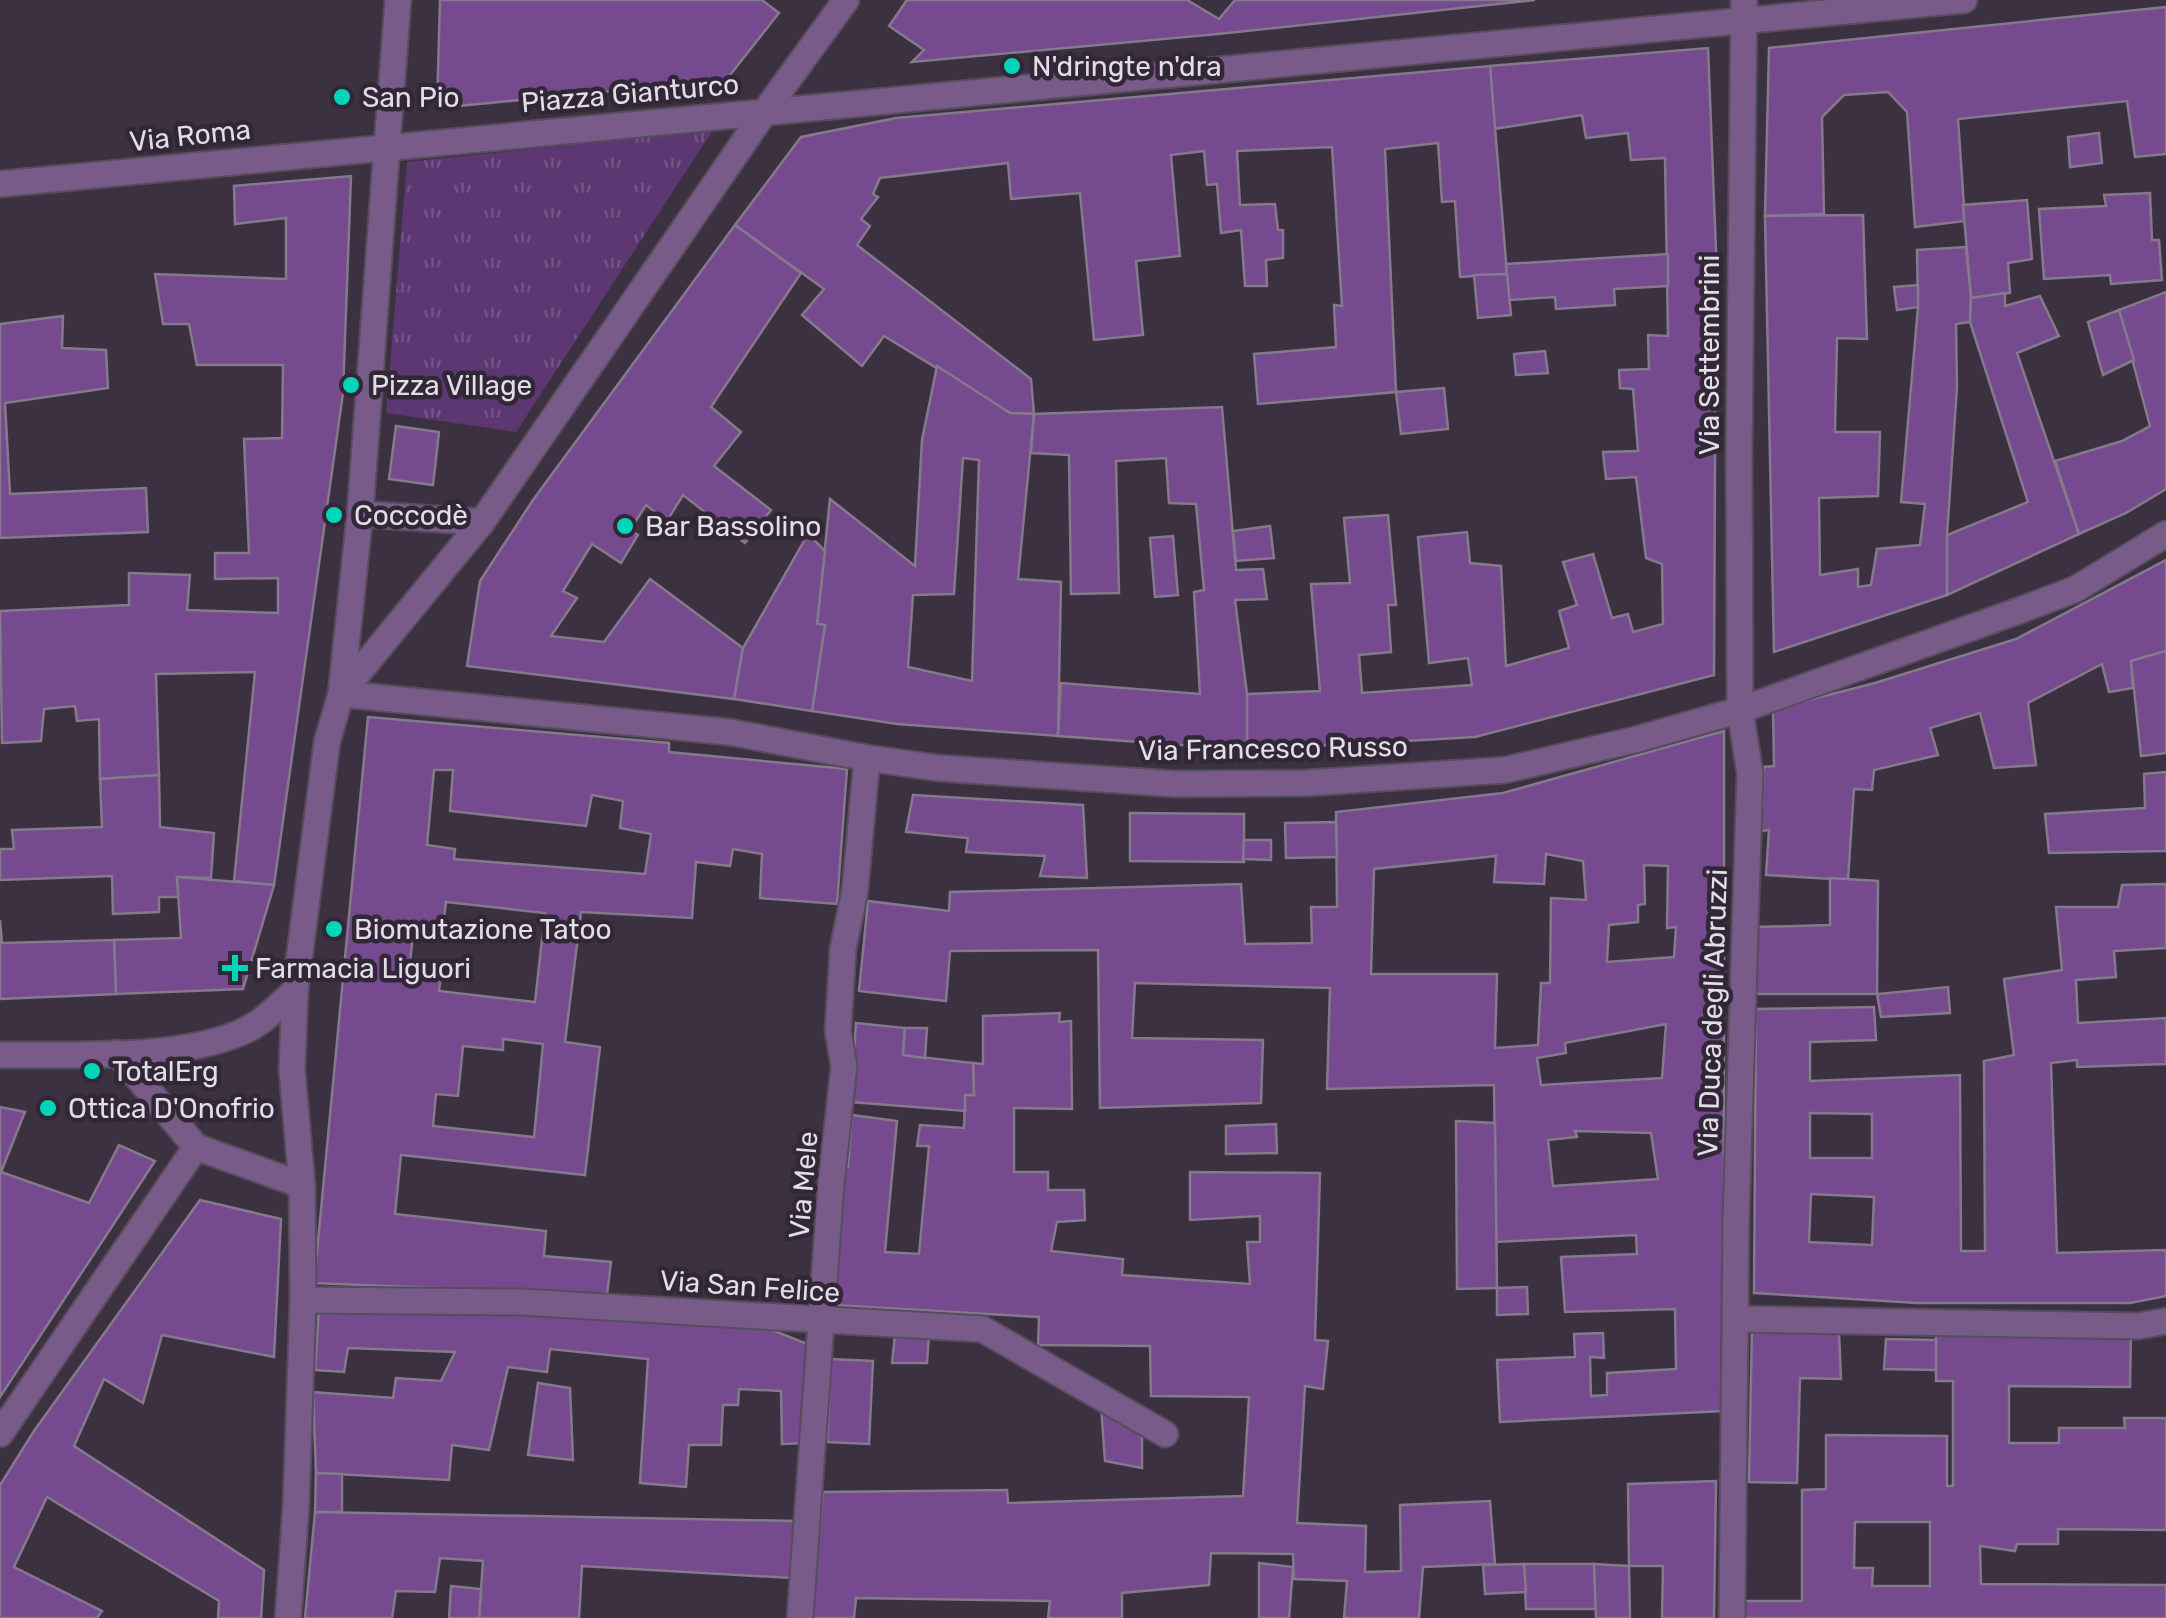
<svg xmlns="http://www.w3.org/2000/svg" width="2166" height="1618" font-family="Rubik,sans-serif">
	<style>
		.park { fill: url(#park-tufts) }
		.building { fill: #754a8e; stroke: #85798c; stroke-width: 2.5; fill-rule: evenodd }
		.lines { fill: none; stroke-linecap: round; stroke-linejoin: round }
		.minor-casing { stroke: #564d5c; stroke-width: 29 }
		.tertiary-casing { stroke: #564d5c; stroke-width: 29 }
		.minor { stroke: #785b89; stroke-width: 25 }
		.tertiary { stroke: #785b89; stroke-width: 25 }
		.poi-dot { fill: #00d5b7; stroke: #312737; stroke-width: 4 }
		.labels { text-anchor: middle; stroke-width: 9; stroke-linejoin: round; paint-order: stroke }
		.poi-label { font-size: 28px; fill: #e3dde7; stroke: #312737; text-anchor: start }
		.street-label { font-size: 28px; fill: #e3dde7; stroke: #312737 }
	</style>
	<defs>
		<pattern id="park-tufts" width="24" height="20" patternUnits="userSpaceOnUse" patternTransform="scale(2.5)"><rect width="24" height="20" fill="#5c3771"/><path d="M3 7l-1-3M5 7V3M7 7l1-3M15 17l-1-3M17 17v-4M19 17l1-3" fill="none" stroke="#735485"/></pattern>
	</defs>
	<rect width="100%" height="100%" fill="#3b3141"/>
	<path class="park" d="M713,130L516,432L386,413L407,162Z"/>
	<g class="building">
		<path d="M440,0H762L779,13L726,80L437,108Z"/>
		<path d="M907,0H1187L1219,19L1235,0H1535L1218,34L912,62L924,50L889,26Z"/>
		<path d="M2166,7V154L2135,157L2127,101L1958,119L1965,221L1915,227L1907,112L1888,92L1844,95L1822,117L1824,214L1765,216L1769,48Z"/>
		<path d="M1708,48L1716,251L1714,675L1475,737L1247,750V694L1320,691L1311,584L1350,583L1344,518L1388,515L1396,605H1388L1391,652L1359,655L1362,693L1472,685L1468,658L1429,663L1418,537L1467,532L1470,563L1501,566L1506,666L1569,648L1559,611L1577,605L1563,562L1593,554L1612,618L1628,614L1633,632L1663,624L1662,564L1646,558L1636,477L1606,479L1603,452L1638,451L1633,389L1620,388L1619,370L1649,369L1648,335L1668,336L1665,158L1631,160L1628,133L1586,138L1582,115L1494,129L1490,66Z"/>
		<path d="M1490,66L1507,274L1460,277L1455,201L1442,202L1438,143L1385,149L1396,392L1258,404L1254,354L1336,347L1334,305L1342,306L1332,147L1237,151L1240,205L1275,204L1278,230H1283V258L1266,260L1267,286H1245L1241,230L1221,233L1217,184L1207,185L1204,151L1171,155L1180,256L1136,261L1143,335L1094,340L1080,193L1011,199L1008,163L880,178L873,194L878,197L861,219L870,226L857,245L1031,379L1034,414L1010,413L884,336L862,366L802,315L824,289L735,225L801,137L896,118Z"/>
		<path d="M2099,133L2102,163L2070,167L2068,137Z"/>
		<path d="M351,176L343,393L274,885L234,881L255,672L156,674L159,775L100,779L99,719L77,721L75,706L44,709L41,741L2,743L0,611L129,605V573L190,575L187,610L278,613V578L215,579V553H249L244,439L282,438L283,365H197L189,324H163L155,274L286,279V218L235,224L234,186Z"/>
		<path d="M2150,193L2152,240H2159L2162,280L2111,284L2110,275L2044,279L2039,209L2106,206L2104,195Z"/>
		<path d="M2027,200L2032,259L2008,263L2010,293L1971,298L1963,205Z"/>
		<path d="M1863,215L1867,339L1837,338L1835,432H1880L1878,496L1819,498L1820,575L1858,569V587L1871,585L1877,549L1920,545L1925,504L1901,502L1918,307L1917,250L1966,247L1971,298L1970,322L1956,324L1957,387L1947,535V595L1774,652L1765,216Z"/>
		<path d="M735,225L801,273L711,407L741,432L714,466L771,510L745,543L683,495L667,521L646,505L630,530L638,535L621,563L592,544L563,591L577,598L551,636L604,642L650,579L743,648L734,699L467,666L480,581L533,500Z"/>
		<path d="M1668,254V286L1614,289L1615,305L1556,309L1555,297L1509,300L1506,264Z"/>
		<path d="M1507,274L1511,315L1478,318L1474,275Z"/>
		<path d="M1918,285V307L1897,310L1894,287Z"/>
		<path d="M2166,292V489L2126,513L2079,534L2055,461L2122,441L2150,426L2119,310Z"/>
		<path d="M2005,293V306L2040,296L2059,336L2017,353L2079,534L1947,595V535L2028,502L1970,322L1971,298Z"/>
		<path d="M2119,310L2134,360L2103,375L2088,322Z"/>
		<path d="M63,316L62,348L106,350L108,388L5,403L10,494L146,488L148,532L0,538V324Z"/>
		<path d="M1545,351L1548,373L1516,375L1514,354Z"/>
		<path d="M937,366L1010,413L1034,414L1018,579L1061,582L1058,736L897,724L812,711L825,625L817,624L830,499L915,566L922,440ZM963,458L979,460L972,681L908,667L913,595L954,594Z"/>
		<path d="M1444,388L1448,429L1401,434L1396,392Z"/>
		<path d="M1222,407L1236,570L1263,569L1267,599L1235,600L1247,694V750L1058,736L1061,683L1200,694L1194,592L1204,590L1196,504L1169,503L1166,458L1116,461L1119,593L1071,594L1069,455L1031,453L1034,414Z"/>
		<path d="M396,426L439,432L433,485L389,479Z"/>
		<path d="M1270,526L1274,558L1236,561L1233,531Z"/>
		<path d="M808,534L825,551L817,624L825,625L812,711L734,699L743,648Z"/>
		<path d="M1173,536L1178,595L1155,597L1150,538Z"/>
		<path d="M2166,560V651L2131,661L2133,688L2109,692L2102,664L2028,703L2036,765L1994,768L1980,713L1930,728L1938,755L1874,770L1872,790L1854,789L1848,880L1766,875L1769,830L1761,831L1764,767L1774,766L1773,709L1875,683L2016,639Z"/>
		<path d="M2166,651V753L2141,756L2131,661Z"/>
		<path d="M368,717L669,743V752L847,769L837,904L760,898L762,854L733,849L730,866L696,862L692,918L581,912L565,1042L600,1047L585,1175L401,1155L395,1214L546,1231L544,1256L611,1262L607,1295L314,1283ZM434,770H453L450,811L586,826L592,795L623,801L620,828L651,834L645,874L454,859L455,849L427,845ZM446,902L545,913L535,1002L439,991L442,968L410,964L413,932L442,935ZM503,1039L543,1044L534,1137L433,1126L436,1094L458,1096L463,1046L503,1050Z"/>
		<path d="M1724,731V1411L1500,1422L1497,1360L1575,1357L1574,1334L1603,1333L1604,1358L1590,1357L1591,1396L1607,1395V1373L1676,1369L1675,1309L1565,1312L1561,1257L1637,1254L1636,1235L1496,1242L1494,1085L1327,1089L1330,988L1135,983L1132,1038L1263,1040L1261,1103L1100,1108L1098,950L950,951L946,1001L859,991L868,901L949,911L950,892L1241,884L1245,944L1312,943L1311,907H1337L1336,812L1503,793ZM1546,854L1583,861L1586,900L1551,898L1550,983H1541L1538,1045L1495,1048L1497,974H1371L1374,869L1496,856L1494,882L1544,884ZM1644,865L1668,866L1667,928L1676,927L1674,957L1607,962L1609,925L1638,922V905L1645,904ZM1666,1024L1662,1078L1541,1085L1537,1058L1566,1053L1565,1043ZM1575,1131L1651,1133L1658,1179L1553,1186L1548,1140L1577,1137Z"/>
		<path d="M2166,772V851L2049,853L2045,814L2145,808L2144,774Z"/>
		<path d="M159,775L160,827L214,833L211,878L177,877L179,897H159V912L113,914L112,876L0,880V849H14L12,830L102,827L100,779Z"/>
		<path d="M913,795L1083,805L1087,878L1040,876L1045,856L966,852L968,838L906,832Z"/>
		<path d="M1130,813L1244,814V862L1130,861Z"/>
		<path d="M1336,822L1337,857L1286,858L1285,823Z"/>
		<path d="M1244,840H1271V860L1243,859Z"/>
		<path d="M177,877L274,885L243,989L116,994L114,940L181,938Z"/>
		<path d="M1830,878L1878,881L1877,994H1756V927L1830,925Z"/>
		<path d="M2166,884V948L2114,951L2116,977L2076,980L2078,1023L2166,1018V1064L2077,1067V1060L2051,1063L2057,1253L2166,1250V1296L2130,1303H1917L1754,1293L1756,1009L1874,1007L1876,1040L1810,1042V1081L1960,1075L1961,1251H1985L1984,1061L2014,1055L2004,979L2062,970L2056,907H2118L2122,885ZM1810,1113L1872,1114V1158H1810ZM1811,1194L1874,1197L1872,1245L1809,1242Z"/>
		<path d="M0,920L2,943L114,940L116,994L0,999Z"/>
		<path d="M1948,987L1950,1013L1881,1017L1877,994Z"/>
		<path d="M1060,1013L1059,1022L1071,1021L1072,1109L1014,1108V1172H1048V1190H1084L1085,1220L1057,1222L1051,1251L1123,1259L1122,1275L1250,1284L1247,1242H1260V1216L1190,1220V1172L1320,1173L1315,1340L1328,1341L1323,1389L1305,1386L1297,1523L1366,1526L1365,1572L1401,1571L1400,1505L1490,1501L1495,1564L1423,1567L1419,1618H1344L1347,1581L1294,1579L1293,1554L1211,1553L1209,1585L1122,1593V1618H1048L1050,1601L856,1598L854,1618H812L823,1492L1007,1490L1008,1503L1243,1496L1249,1397L1151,1396L1150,1346L1038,1345L1039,1317L833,1305L843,1166L848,1167L852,1115L897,1121L885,1252L919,1254L929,1146H917L920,1125L964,1128L965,1095H974L973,1063L983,1064V1016Z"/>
		<path d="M856,1023L905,1028L903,1055L973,1063L974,1095H965V1111L851,1102Z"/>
		<path d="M905,1028H927L925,1058L903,1055Z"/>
		<path d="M0,1107L25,1112L1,1172L89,1203L119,1145L155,1161L0,1397Z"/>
		<path d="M1456,1121L1495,1123L1497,1288L1457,1289Z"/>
		<path d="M1276,1124L1277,1153L1226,1154V1126Z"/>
		<path d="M200,1200L281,1219L274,1357L162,1335L143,1403L104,1379L74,1446L264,1570L261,1618H218L219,1601L47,1497L14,1567L102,1611L97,1618H0V1485L34,1431Z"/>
		<path d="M1527,1287L1528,1314L1497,1315V1288Z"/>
		<path d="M319,1308L735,1320L767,1328L810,1345L807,1443L782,1444L781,1391L739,1389L738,1405H723L721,1445H689L686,1487L640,1483L648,1359L550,1349L547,1372L508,1367L489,1450L452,1445L449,1480L316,1473L313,1392L393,1398L396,1378L441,1381L455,1352L348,1348L344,1372L315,1370Z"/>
		<path d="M1936,1327L2131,1328L2130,1387L2009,1386V1443H2059V1428H2125L2124,1418H2166V1530L2058,1529V1544H2017L2015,1551L1980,1546L1981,1584L2166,1585V1618H1744V1601H1802V1490L1826,1489V1435L1947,1436V1486H1953V1381H1936ZM1855,1522H1930V1586H1872L1873,1568H1854Z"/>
		<path d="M1752,1329L1839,1332L1841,1379L1800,1378L1797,1483L1749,1482Z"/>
		<path d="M895,1334L929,1335L927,1363H892Z"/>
		<path d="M1886,1339L1936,1340V1370L1884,1369Z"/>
		<path d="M831,1359L873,1361L869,1444L827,1442Z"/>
		<path d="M538,1383L570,1388L573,1460L528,1455Z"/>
		<path d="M1101,1406L1142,1425V1468L1105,1461Z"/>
		<path d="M316,1473L342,1474V1512H315Z"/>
		<path d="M1716,1481L1714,1618H1662L1663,1566H1629L1628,1484Z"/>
		<path d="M315,1512L797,1521L791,1578L582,1566L579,1618H479L483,1561L440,1558L435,1592L396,1591L392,1618H305Z"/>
		<path d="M1259,1563L1293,1567L1289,1618H1259Z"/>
		<path d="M1524,1564H1594L1596,1609H1526Z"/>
		<path d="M1524,1564L1526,1592L1485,1594L1483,1565Z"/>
		<path d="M1594,1564L1629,1566L1630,1618H1596Z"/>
		<path d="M451,1586L481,1589L479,1618H449Z"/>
	</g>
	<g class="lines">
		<g class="minor-casing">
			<g id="minor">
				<path d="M387,146L398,0"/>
				<path d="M117,1053L196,1147L302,1185"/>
				<path d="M303,1300L521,1302L982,1329L1165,1434"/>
				<path d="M1735,1319L2139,1326L2166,1321"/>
				<path d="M0,1434L196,1147"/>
				<path d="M288,1618L296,1506L303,1300L302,1185L292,1070L295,991"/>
				<path d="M800,1618L831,1184L844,1066L838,1031L843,949L855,890L867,758"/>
				<path d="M1732,1618L1736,1220L1750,773L1740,710L1739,452L1744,0"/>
			</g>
		</g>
		<g class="tertiary-casing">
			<g id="tertiary">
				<path d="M0,184L1964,0"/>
				<path d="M360,514L482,522"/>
				<path d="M341,694L729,732L867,758L938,768L1176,784L1306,783L1505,770L1638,739L1740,710L2018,611L2076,589L2166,534"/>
				<path d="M341,694L482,522L766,110L846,0"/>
				<path d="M0,1055C72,1054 182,1061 246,1030C264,1022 280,1004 295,991L327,742L341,694L360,514L387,146"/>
			</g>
		</g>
		<use href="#minor" class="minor"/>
		<use href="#tertiary" class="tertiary"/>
	</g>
	<g class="poi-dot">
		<circle cx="1012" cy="66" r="10"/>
		<circle cx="342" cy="97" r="10"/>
		<circle cx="351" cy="385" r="10"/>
		<circle cx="334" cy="515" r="10"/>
		<circle cx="625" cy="526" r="10"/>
		<circle cx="334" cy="929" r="10"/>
		<path d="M230 953h10v10h10v10h-10v10h-10v-10h-10v-10h10z"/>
		<circle cx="92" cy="1071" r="10"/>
		<circle cx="48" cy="1108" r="10"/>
	</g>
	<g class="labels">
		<g class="poi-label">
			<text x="1032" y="76">N'dringte n'dra</text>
			<text x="362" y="107">San Pio</text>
			<text x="371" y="395">Pizza Village</text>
			<text x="354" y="525">Coccodè</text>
			<text x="645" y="536">Bar Bassolino</text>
			<text x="354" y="939">Biomutazione Tatoo</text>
			<text x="255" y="978">Farmacia Liguori</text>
			<text x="112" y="1081">TotalErg</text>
			<text x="68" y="1118">Ottica D'Onofrio</text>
		</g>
		<g class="street-label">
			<text transform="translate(630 93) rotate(-5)" y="10">Piazza Gianturco</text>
			<text transform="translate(190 135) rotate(-6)" y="10">Via Roma</text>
			<text transform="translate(1709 355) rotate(-90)" y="10">Via Settembrini</text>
			<text transform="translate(1273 748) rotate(-1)" y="10">Via Francesco Russo</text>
			<text transform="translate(1712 1013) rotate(-88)" y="10">Via Duca degli Abruzzi</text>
			<text transform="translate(803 1185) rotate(-85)" y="10">Via Mele</text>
			<text transform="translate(750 1286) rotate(4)" y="10">Via San Felice</text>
		</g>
	</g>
</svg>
